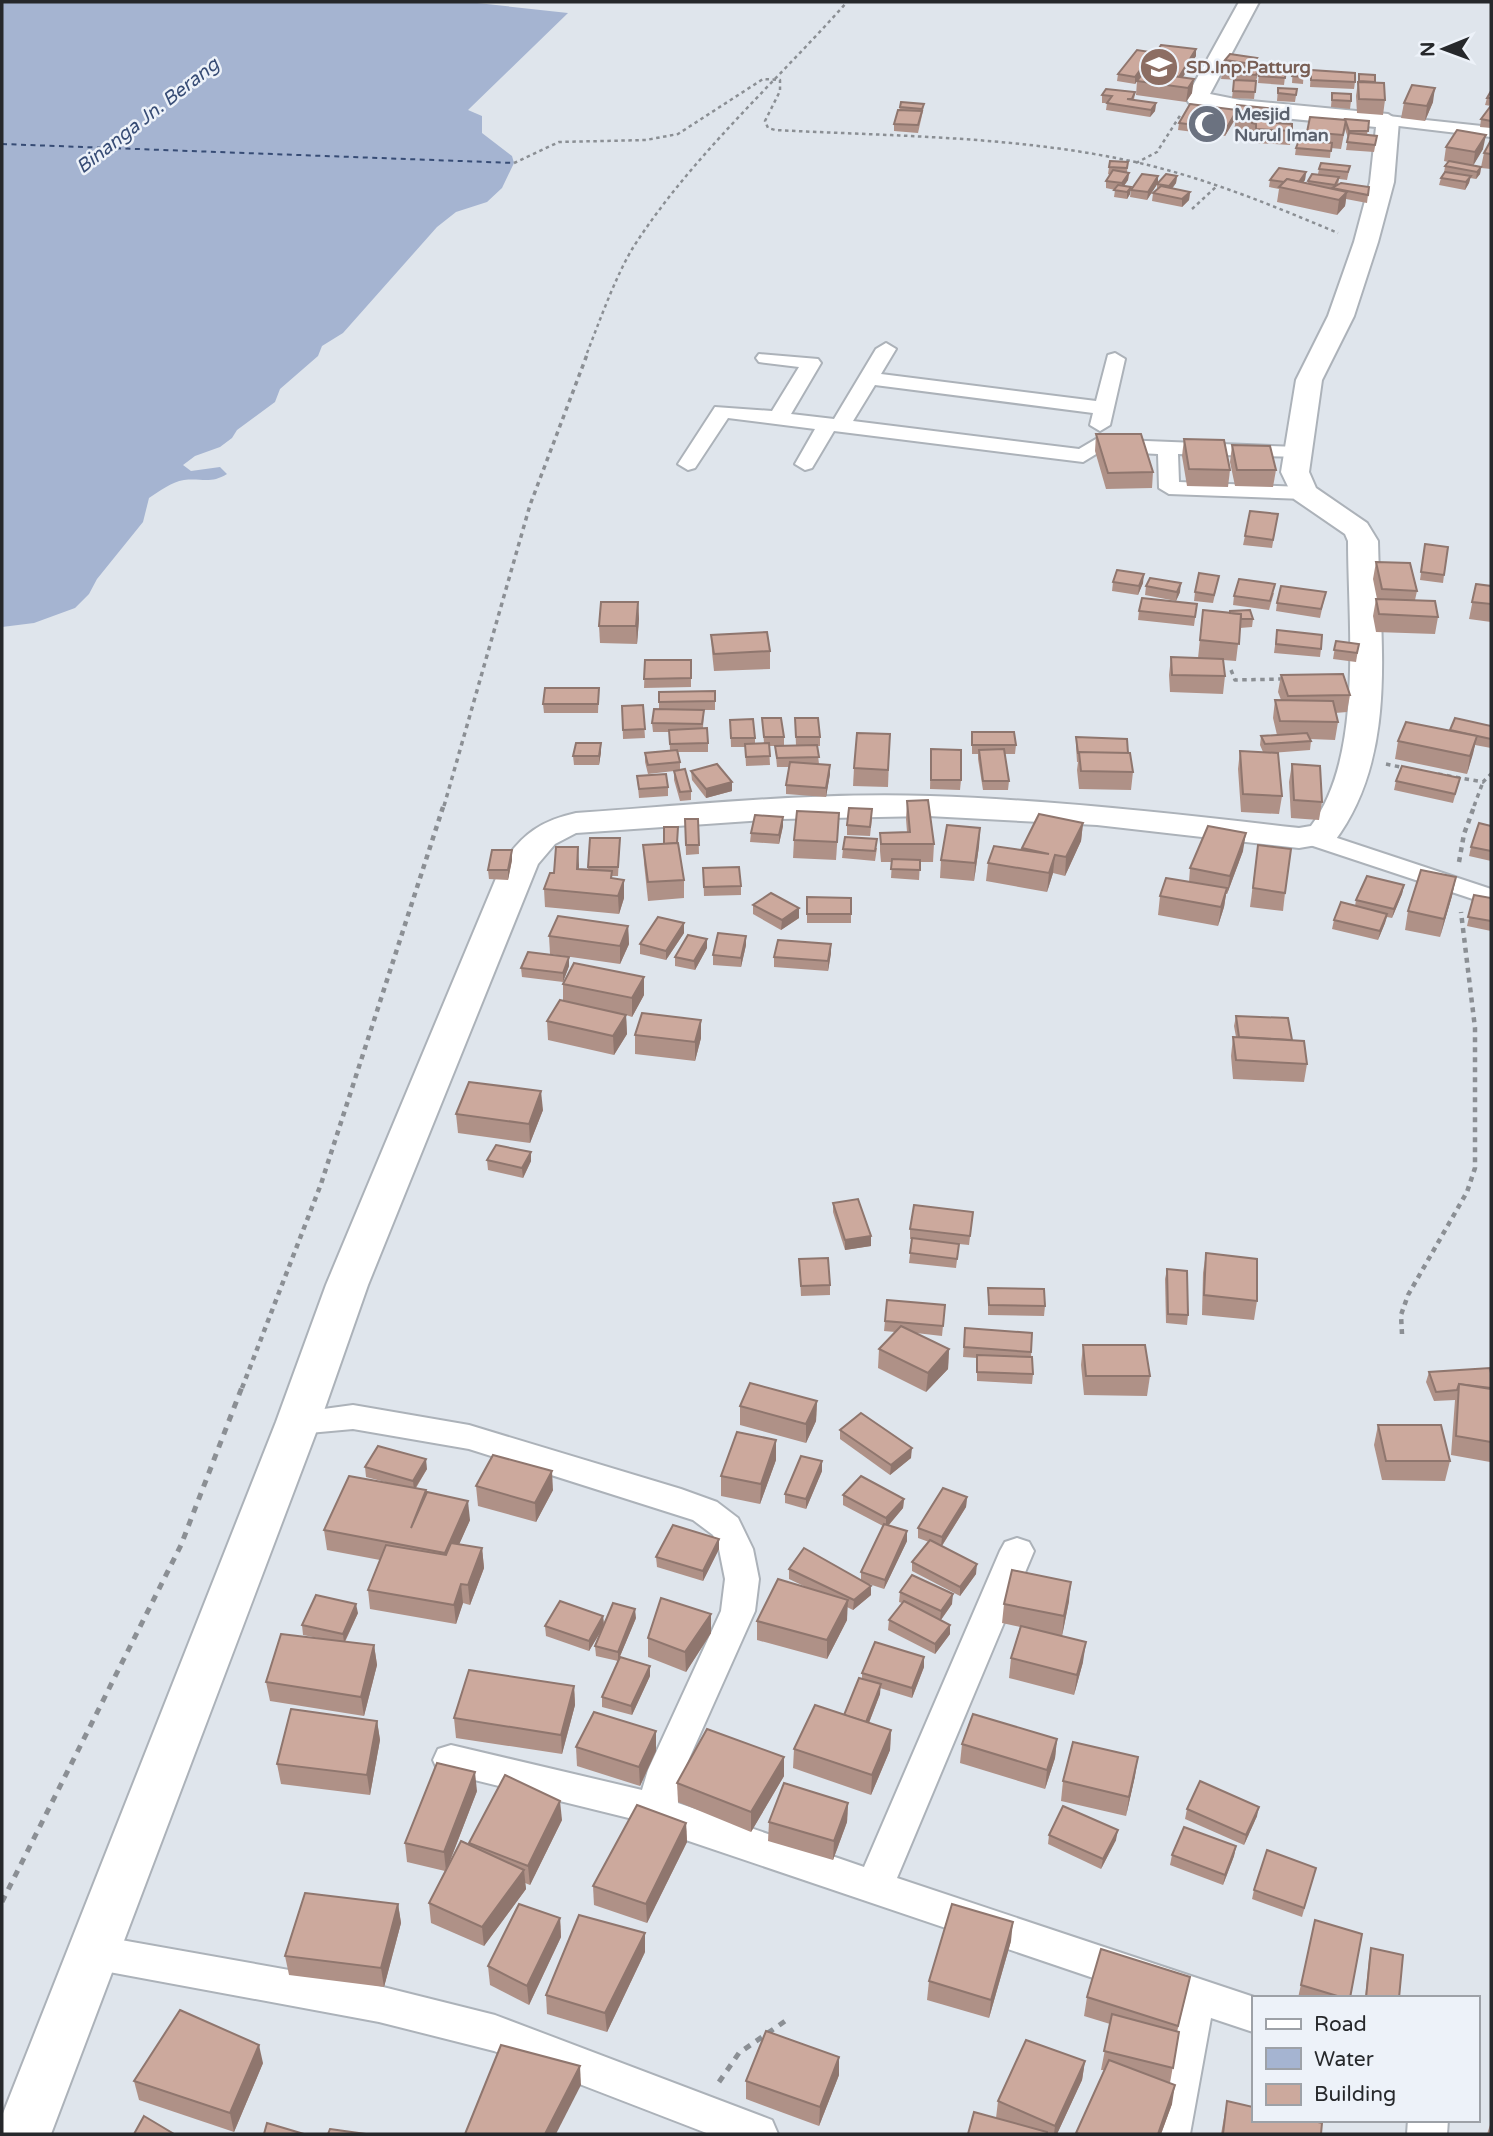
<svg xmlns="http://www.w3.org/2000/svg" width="1493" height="2136" font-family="'Varela Round',sans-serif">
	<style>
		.water { fill: #a5b4d1 }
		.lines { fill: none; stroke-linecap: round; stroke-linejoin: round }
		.ferry { stroke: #374c75; stroke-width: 2; stroke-dasharray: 5 4.5; stroke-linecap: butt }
		.street-casing { stroke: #acb2b9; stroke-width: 4 }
		.secondary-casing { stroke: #acb2b9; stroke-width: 4 }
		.path-far3 { stroke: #8b8f94; stroke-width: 2.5; stroke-dasharray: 3.5 3.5; stroke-linecap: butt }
		.path-far2 { stroke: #8b8f94; stroke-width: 3.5; stroke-dasharray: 4.5 4.5; stroke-linecap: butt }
		.path-far1 { stroke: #8b8f94; stroke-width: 4.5; stroke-dasharray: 5 5; stroke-linecap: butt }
		.path { stroke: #8b8f94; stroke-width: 5; stroke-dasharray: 7 7; stroke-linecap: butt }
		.street { fill: #fff; fill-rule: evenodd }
		.secondary { fill: #fff; fill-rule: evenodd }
		.wall { fill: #af9187 }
		.shaded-wall { fill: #8f766e }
		.building { fill: #cca99d; stroke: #8f766e; stroke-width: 2 }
		.labels { text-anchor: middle; stroke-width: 5; stroke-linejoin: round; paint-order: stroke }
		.far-education-label { font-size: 18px; font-weight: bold; fill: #785e54; stroke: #edf2f9; text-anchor: start }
		.far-worship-label { font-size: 18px; font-weight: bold; fill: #5b616d; stroke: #edf2f9; text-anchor: start }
		.far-water-label { font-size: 19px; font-style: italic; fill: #374c75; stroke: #edf2f9 }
	</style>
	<rect width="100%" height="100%" fill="#dfe5ec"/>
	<path class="water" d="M2,2H468L568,13L468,110L482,116V133L512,156L514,163L502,188L487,202L456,212L437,227L343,333L322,346L318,356L280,389L275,402L237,430L232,438L220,447L195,456L183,465L191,471L220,467L227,474C211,484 202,478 184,480C171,482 160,491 149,498L143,522L97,579L89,594L75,608L34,623L2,627Z"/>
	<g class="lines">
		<path class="ferry" d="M2,144L514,163"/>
		<g class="street-casing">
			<g id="street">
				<path d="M1388,116L1491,127V137L1382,124V118Z"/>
				<path d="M886,343L896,349L881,374L1096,401L1108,355L1115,353L1125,359L1110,425L1100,431L1090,425L1093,413L875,385L853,421L1079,449L1096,439L1298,447L1308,453L1305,457L1178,454L1179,482L1304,487L1315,493L1304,499L1169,494L1159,488L1158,454L1101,451L1083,462L834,431L812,468L805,470L795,464L815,429L728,418L695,468L688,470L678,464L715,407L772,411L799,367L759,362L756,358L759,354L818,359L821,363L791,414L834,419L876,349Z"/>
				<path d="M1313,830L1491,889V905L1304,843L1300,838L1304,833Z"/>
				<path d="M353,1405L469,1425L681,1489L717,1502L738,1518L753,1549L759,1579L755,1611L684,1770L678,1803L864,1867L1000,1551L1005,1542L1017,1538L1029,1542L1034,1551L897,1878L1257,1998H1253V2032L1211,2018L1190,2134H1150L1173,2005L671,1835L649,1823L438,1771L433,1760L438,1749L451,1745L642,1790L648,1770L721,1611L725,1579L719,1549L713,1535L693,1520L469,1449L353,1429L298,1434L287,1430L282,1422L287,1414Z"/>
				<path d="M93,1935L379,1986L495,2015L772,2120L778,2134H709L494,2051L379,2022L93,1969L79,1964L74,1952L79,1940Z"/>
				<path d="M1408,2120H1448L1447,2134H1407Z"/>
			</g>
		</g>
		<g class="secondary-casing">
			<path id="secondary" d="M1239,2H1259L1210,94L1240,100L1388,114L1399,121L1394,182L1378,242L1354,316L1322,380L1309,472L1316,488L1367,523L1378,541C1380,643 1399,755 1334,842L1299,848L1097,825L928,816L780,819L576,833L555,844L538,864L368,1285L320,1422L51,2134H2V2116L276,1422L326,1285L502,864C523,834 540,821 576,813C693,805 812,792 930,796C1054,800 1176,814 1299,828L1311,826C1364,756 1348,625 1348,541L1345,534L1294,499L1281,472L1296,380L1328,316L1354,242L1370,182L1376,127L1240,114L1189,103L1186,98Z"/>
		</g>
		<g class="path-far3">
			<path d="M514,163L559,142L646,140L678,134L763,79L780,80V91L765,121L768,128L775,130C890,136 1008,136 1121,159C1196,174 1267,203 1338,233"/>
			<path d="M1136,163L1157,152L1181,114"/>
			<path d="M1192,209L1217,186"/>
			<path d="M587,353C600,320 616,275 634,246C693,155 775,83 847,2"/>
		</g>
		<g class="path-far2">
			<path d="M1231,670L1235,680L1283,679"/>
			<path d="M1386,764L1405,768"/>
			<path d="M1438,774L1483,782L1491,774"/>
			<path d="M444,806L530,505L588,352"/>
			<path d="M1474,806L1483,782"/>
		</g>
		<g class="path-far1">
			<path d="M1459,862L1464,834L1475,804"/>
			<path d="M1402,1334L1401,1315L1408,1295L1467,1192L1475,1168V1028L1461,912"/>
			<path d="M242,1388L321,1184L444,804"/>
		</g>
		<g class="path">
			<path d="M2,1902L181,1545L242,1387"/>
			<path d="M719,2082L739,2053L788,2019"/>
		</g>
		<use href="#street" class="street"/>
		<use href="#secondary" class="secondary"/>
	</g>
	<g class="wall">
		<path d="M1196,49V56L1182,77L1192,93L1186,102L1136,95L1137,81L1140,77L1135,84L1117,81L1118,74L1156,53Z"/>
		<path d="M1257,58L1255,67L1258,74L1256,81L1254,99L1232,98L1234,80H1240L1221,79L1225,60Z"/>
		<path d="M1260,66L1286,68L1284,85L1258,83Z"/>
		<path d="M1293,68H1304L1303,84L1292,83Z"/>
		<path d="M1311,70L1355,82L1354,89L1310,87Z"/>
		<path d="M1359,74L1375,83L1385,100L1383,115L1357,113L1356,96Z"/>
		<path d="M1278,88L1297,89L1295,102L1277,101Z"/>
		<path d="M1491,91V106L1485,105L1487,98Z"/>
		<path d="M1135,92L1134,100L1156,103L1155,111L1150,117L1106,110L1107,103H1102V95Z"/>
		<path d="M1332,93L1351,101L1350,109L1331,107Z"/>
		<path d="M1433,102L1425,121L1401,118L1404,103Z"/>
		<path d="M924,104L923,111L918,133L894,131V124L900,107Z"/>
		<path d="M1190,104L1277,123L1292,131L1290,145L1255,143V138H1250L1251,132L1234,131L1236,118L1225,136L1178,130L1179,123Z"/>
		<path d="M1491,107V128L1480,127L1481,119Z"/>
		<path d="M1310,117L1369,121L1367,135L1377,136L1374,152L1346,150L1348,138L1345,129L1341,149L1331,148L1330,158L1295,155L1296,148L1306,141Z"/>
		<path d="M1491,140V169L1481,168L1480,174L1476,179L1470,178L1469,183L1465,190L1439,185L1441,178L1444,173L1445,166L1448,162L1444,161L1446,147L1483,149L1473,165L1481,167L1484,153Z"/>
		<path d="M1110,161L1128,162L1127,172L1129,173L1128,180L1124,186L1131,187L1130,194L1127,199L1114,197L1115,190L1106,188V181L1110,175L1108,174Z"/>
		<path d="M1350,166L1347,180L1339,179L1338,185L1368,195L1367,203L1346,199L1345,206L1337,215L1277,202L1279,189L1269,187L1270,180L1306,172L1305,180L1303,182L1308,183V181L1318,174L1319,169Z"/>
		<path d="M1177,176L1176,183L1172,189L1190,192L1189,200L1182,207L1152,201L1153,193L1157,190V184L1147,200L1130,197L1131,190L1157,183Z"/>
		<path d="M1096,434L1153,472L1152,488L1106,489L1095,451Z"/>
		<path d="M1184,439L1230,470L1228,487L1187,486L1182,456Z"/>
		<path d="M1232,445L1276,470L1273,487L1235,486L1230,462Z"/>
		<path d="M1278,514L1272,548L1243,545L1245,536Z"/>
		<path d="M1425,544L1444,575L1443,583L1420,580Z"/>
		<path d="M1376,562L1417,591L1415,600L1438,617L1435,634L1376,632L1373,616L1376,599H1377L1373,579Z"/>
		<path d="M1219,576L1213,603L1194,601L1195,592Z"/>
		<path d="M1113,582L1143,583L1138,595L1112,591Z"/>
		<path d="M1476,584L1491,586V622L1469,619Z"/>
		<path d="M1146,586L1180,592L1176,601L1145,595Z"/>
		<path d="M1274,593L1269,610L1233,605L1234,596Z"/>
		<path d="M1324,600L1320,618L1276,611L1277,603Z"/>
		<path d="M638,602L639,619L637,644L600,643L599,626Z"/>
		<path d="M1197,604L1194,626L1138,620L1139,611Z"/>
		<path d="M1203,610L1253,619L1252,627L1240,628L1236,661L1223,660L1225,676L1223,694L1170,692L1169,675L1171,657L1198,658Z"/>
		<path d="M1277,630L1321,649L1320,657L1274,653Z"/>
		<path d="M711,635L770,651V669L714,671L712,652Z"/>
		<path d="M1336,641L1359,644L1356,662L1333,659Z"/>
		<path d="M645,660H691V687L644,688Z"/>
		<path d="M1281,675L1350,695L1347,712L1335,713L1338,722L1335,740L1310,739L1311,741L1310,750L1271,753L1282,796L1279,814L1241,812L1238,769L1240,751L1263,752L1260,745L1261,736L1277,735L1273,718L1275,700H1281L1278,692Z"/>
		<path d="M599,688L598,713H544L543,704Z"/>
		<path d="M715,691V710H701H704L703,728L708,743V752H678L680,762V770L691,791V800L680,801L674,780V771L648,774L645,762V753L670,750L669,732H653L652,723L659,710V692Z"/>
		<path d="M643,705L645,738L623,739L622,706Z"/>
		<path d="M762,718L784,737V746H769L770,765L746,766L745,747H731L730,720L755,738V744L764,743Z"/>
		<path d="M795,718L820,737V746H817L819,764L830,774L826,797L786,794V785L789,767H777L775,746H796Z"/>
		<path d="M1491,726V748L1475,745L1467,774L1395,759L1398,741L1450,731Z"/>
		<path d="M972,732L1016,745L1015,754H1004L1009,781L1008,790H983L978,759V754H972Z"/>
		<path d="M890,734L888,787L853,786L854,768Z"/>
		<path d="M1076,737L1128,753L1133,772L1131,790L1079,789L1077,770L1078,762H1077L1076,746Z"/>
		<path d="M601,743V752L599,765H574L573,756Z"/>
		<path d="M931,749L961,780L960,790L930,789Z"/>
		<path d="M1292,764L1322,802L1319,820L1291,818L1289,782Z"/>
		<path d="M691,771L732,791L706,798L692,780Z"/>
		<path d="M637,776L668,787V796L639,798Z"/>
		<path d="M1460,778L1453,803L1394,790L1396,781Z"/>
		<path d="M907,801L934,844L933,862H920L919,880L891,878L892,862H881L880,851V833L907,832L906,819Z"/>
		<path d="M783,817V826L779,844L750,842L751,833Z"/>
		<path d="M872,818L870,836L847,835V825Z"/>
		<path d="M685,819H698L699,854L686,855Z"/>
		<path d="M1083,823L1081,841L1065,876L1053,873L1047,892L986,881L988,863L1022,850V848Z"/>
		<path d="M1491,826V861L1469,856L1471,847Z"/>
		<path d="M980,828L979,846L974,881L940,878L941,860Z"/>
		<path d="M838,831L836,860L793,858L794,840Z"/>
		<path d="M590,838H620L618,876H612V878L624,898L619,914L545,907L544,889L554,873L579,865V869H588Z"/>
		<path d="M678,843L684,880V898L648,901L644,863L643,845Z"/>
		<path d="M1258,845L1285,893L1283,911L1250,907Z"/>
		<path d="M877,848L875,861L842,858L843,849Z"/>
		<path d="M1243,851L1227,894H1226L1224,907L1218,926L1158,915L1160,896L1189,882L1190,868Z"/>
		<path d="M512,860L508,880L489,879L488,870Z"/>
		<path d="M703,868L741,886V895L704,896Z"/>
		<path d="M1456,877L1452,896L1440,937L1405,930L1408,911Z"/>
		<path d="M1404,885L1402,894L1392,918L1387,917L1385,923L1378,940L1332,929L1334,920L1355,906L1356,900Z"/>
		<path d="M1474,895L1491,898V931L1467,926Z"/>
		<path d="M807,897L851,898V923H807Z"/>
		<path d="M753,905L799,908V918L781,930L753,914Z"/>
		<path d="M628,926L629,944L620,964L550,954L549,936Z"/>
		<path d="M684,933L666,960L640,954V944Z"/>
		<path d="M831,944V953L828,971L774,967V957Z"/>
		<path d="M746,945L741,967L713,965V955Z"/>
		<path d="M707,948L695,970L675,966V957Z"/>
		<path d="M569,957V966L563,982L522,977L521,968Z"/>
		<path d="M563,984L644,995L632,1017L626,1015L627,1034L614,1055L548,1040L547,1021L563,1000Z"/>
		<path d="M1236,1016L1292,1040L1307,1064L1304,1082L1233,1079L1231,1056L1233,1037H1236L1234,1026Z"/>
		<path d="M635,1035L701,1038L695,1061L635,1054Z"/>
		<path d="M543,1110L530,1143L458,1133L456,1114Z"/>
		<path d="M487,1160L531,1161L523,1178L488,1170Z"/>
		<path d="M833,1203L871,1246L845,1250L833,1212Z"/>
		<path d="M972,1221L969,1245L959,1244L956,1268L909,1263L912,1239H910V1229Z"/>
		<path d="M1206,1253L1257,1301L1254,1320L1202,1315L1203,1273Z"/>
		<path d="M799,1259L830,1285V1295L801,1296Z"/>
		<path d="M1167,1269L1188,1315L1187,1325L1166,1323L1165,1279Z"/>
		<path d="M988,1288L1045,1306L1044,1316L988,1315Z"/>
		<path d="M945,1305L942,1336L916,1333L949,1349L948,1369L926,1392L878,1368L879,1349L895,1332L884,1331L885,1321Z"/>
		<path d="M965,1328L1032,1333L1031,1357L1033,1374L1032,1384L977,1381V1358L963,1357Z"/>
		<path d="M1083,1345L1150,1376L1147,1396L1084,1395L1081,1365Z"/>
		<path d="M1429,1372L1491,1373V1459L1490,1462L1451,1455L1455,1400L1434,1401L1426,1382Z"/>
		<path d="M817,1401L816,1421L806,1443L740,1425V1406Z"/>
		<path d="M1378,1425L1450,1461L1445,1481L1382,1480L1374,1445Z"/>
		<path d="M840,1430L911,1458L890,1475L840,1439Z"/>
		<path d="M776,1440V1460L760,1504L721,1496V1476Z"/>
		<path d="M822,1461V1471L806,1509L785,1503V1494Z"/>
		<path d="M365,1467L427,1469L416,1488L426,1490V1495L470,1520L459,1544L482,1548L484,1568L470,1605L463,1603L456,1624L370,1609L368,1590L380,1560L327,1550L324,1530L389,1483L366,1477Z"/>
		<path d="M476,1486L553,1490L536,1522L478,1506Z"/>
		<path d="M843,1495L904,1499L903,1508L889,1525L907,1531V1541L884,1589L869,1584L871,1595L853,1610L847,1607V1620L827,1659L757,1640V1621L810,1589L789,1579V1569L861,1580V1572L883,1526L843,1505Z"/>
		<path d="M967,1497L966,1507L942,1546L976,1574L960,1596L912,1571V1562L929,1542L918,1538V1528Z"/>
		<path d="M719,1539V1549L703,1581L657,1567L656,1557Z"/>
		<path d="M900,1592L952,1604L941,1620L950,1634L935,1654L888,1630L889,1620L902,1603L899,1602Z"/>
		<path d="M1069,1601L1062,1636L1039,1631L1083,1662L1074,1695L1009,1678L1011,1658L1020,1627L1002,1623L1004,1604Z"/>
		<path d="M358,1613L345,1642L374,1645L377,1665L364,1716L270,1701L266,1682L323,1639L303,1635L302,1625Z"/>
		<path d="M711,1614V1633L686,1672L648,1657V1638Z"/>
		<path d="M603,1616L604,1626L589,1651L546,1636L545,1626Z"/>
		<path d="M636,1618L618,1661L596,1656L595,1646Z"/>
		<path d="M924,1657V1667L912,1698L880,1688V1694L869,1723L891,1730L890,1750L871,1795L793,1768L794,1749L844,1715L862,1679V1673Z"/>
		<path d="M650,1676L632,1715L602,1707V1697Z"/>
		<path d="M574,1686L575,1705L562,1754L456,1738L454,1718Z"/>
		<path d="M377,1721L380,1740L370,1795L281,1784L277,1764Z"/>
		<path d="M1057,1739L1055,1758L1045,1789L960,1763L962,1744Z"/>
		<path d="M576,1747L656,1751L640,1786L577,1766Z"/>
		<path d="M784,1757V1776L751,1832L678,1802L677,1783Z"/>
		<path d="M1135,1776L1126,1816L1061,1801L1063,1781Z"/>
		<path d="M477,1791L450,1861L469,1845V1843L562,1820L530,1885L525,1883L526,1889L484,1946L431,1923L429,1903L445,1871L407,1862L405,1843Z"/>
		<path d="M848,1803L847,1822L833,1860L768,1841L769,1822Z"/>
		<path d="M1187,1809L1257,1816L1244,1845L1185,1819Z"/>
		<path d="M686,1823L687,1842L647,1923L594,1905L593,1886Z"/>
		<path d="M1049,1835L1116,1840L1101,1869L1048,1844Z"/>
		<path d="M1236,1846L1234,1856L1223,1885L1170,1865L1172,1855Z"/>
		<path d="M1316,1868L1302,1917L1252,1899L1254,1890Z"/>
		<path d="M398,1904L401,1923L384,1987L289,1975L285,1956Z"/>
		<path d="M560,1918L561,1937L529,2005L490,1985L488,1966Z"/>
		<path d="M1315,1920L1350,1998H1298Z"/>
		<path d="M1011,1941L989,2018L927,2000L929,1981Z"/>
		<path d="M1371,1948L1399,1998H1365L1369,1958Z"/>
		<path d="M645,1952L607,2032L547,2014L546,1995Z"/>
		<path d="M1186,1995L1177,2032H1179L1170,2083L1172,2104L1161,2134H1076L1104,2070H1101L1110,2024L1084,2016L1087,1997Z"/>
		<path d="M839,2057V2075L819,2126L746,2099V2081Z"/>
		<path d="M1085,2061L1082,2080L1057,2134H968L996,2118L998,2101Z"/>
		<path d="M263,2063L234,2132L139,2100L134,2081Z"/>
		<path d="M1227,2101L1321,2134H1221Z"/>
		<path d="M1491,2122V2134H1487Z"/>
	</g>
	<g class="shaded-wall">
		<path d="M1196,49V56L1177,87V80Z"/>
		<path d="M1143,66V73L1135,84V77Z"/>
		<path d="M1194,79L1192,93L1186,102L1188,88Z"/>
		<path d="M1435,88L1433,102L1425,121L1427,106Z"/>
		<path d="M1156,103L1155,111L1150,117L1151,110Z"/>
		<path d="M1237,110L1236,117L1225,136L1226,129Z"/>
		<path d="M1486,135L1483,149L1473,166L1475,152Z"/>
		<path d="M1481,167L1480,174L1476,179L1477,172Z"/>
		<path d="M1306,172L1305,180L1296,192L1297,185Z"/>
		<path d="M1129,173L1128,180L1121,190L1122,183Z"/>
		<path d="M1158,176V183L1147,200L1148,192Z"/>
		<path d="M1177,176L1176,183L1168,193L1169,186Z"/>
		<path d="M1471,176L1469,183L1465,190L1466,182Z"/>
		<path d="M1131,187L1130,194L1127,199V192Z"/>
		<path d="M1190,192L1189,200L1182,207V199Z"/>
		<path d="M1347,192L1345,206L1337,215L1339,200Z"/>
		<path d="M1144,574L1143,583L1138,595L1139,586Z"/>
		<path d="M1181,583L1180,592L1176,601L1177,592Z"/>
		<path d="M638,602L639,619L637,644L636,626Z"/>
		<path d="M1477,736L1473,754L1467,774L1470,756Z"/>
		<path d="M601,743V752L599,765V756Z"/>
		<path d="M830,765V774L826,797V788Z"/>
		<path d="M732,782V791L706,798V789Z"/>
		<path d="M783,817V826L779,844V835Z"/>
		<path d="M1083,823L1081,841L1065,876L1066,857Z"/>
		<path d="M980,828L979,846L974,881L975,863Z"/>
		<path d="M1246,833L1243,851L1227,894L1230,876Z"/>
		<path d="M578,847L579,865L577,887V869Z"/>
		<path d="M512,850V860L508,880V870Z"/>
		<path d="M1055,855L1053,873L1047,892L1049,873Z"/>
		<path d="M1456,877L1452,896L1440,937L1444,919Z"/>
		<path d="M624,880V898L619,914L618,896Z"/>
		<path d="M1404,885L1402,894L1392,918L1394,909Z"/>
		<path d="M1227,888L1224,907L1218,926L1221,907Z"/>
		<path d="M799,908V918L781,930L782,920Z"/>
		<path d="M1387,914L1385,923L1378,940L1380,931Z"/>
		<path d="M684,923V933L666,960V951Z"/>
		<path d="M628,926L629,944L620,964V946Z"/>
		<path d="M746,936V945L741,967V958Z"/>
		<path d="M707,939V948L695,970L694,961Z"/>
		<path d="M831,944V953L828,971V961Z"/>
		<path d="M569,957V966L563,982V973Z"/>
		<path d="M644,977V995L632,1017V998Z"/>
		<path d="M626,1015L627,1034L614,1055L613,1036Z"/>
		<path d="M701,1020V1038L695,1061V1042Z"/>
		<path d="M541,1091L543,1110L530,1143L529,1124Z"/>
		<path d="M531,1152V1161L523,1178L522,1168Z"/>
		<path d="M871,1236V1246L845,1250V1240Z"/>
		<path d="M949,1349L948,1369L926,1392L928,1373Z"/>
		<path d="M817,1401L816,1421L806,1443V1424Z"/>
		<path d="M776,1440V1460L760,1504L761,1484Z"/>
		<path d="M912,1448L911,1458L890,1475L891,1465Z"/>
		<path d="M426,1459L427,1469L414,1490L413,1481Z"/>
		<path d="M822,1461V1471L806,1509V1499Z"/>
		<path d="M552,1471L553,1490L536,1522L535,1503Z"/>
		<path d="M967,1497L966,1507L941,1547L942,1537Z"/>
		<path d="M904,1499L903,1508L886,1528V1518Z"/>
		<path d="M468,1501L470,1520L447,1572L445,1553Z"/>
		<path d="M907,1531V1541L884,1589L885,1580Z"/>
		<path d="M719,1539V1549L703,1581V1571Z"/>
		<path d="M482,1548L484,1568L470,1605L468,1585Z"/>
		<path d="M977,1564L976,1574L960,1596V1587Z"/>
		<path d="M1071,1582L1069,1601L1062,1636L1064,1616Z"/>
		<path d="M461,1584L463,1603L456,1624L454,1605Z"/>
		<path d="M871,1586V1595L853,1610L854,1600Z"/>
		<path d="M953,1594L952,1604L940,1621L941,1611Z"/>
		<path d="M848,1600L847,1620L827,1659V1640Z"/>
		<path d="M356,1604L358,1613L344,1643L343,1634Z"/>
		<path d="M635,1609L636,1618L618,1661V1652Z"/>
		<path d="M711,1614V1633L686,1672L685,1652Z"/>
		<path d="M603,1616L604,1626L589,1651V1641Z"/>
		<path d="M950,1625V1634L935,1654V1644Z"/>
		<path d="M1086,1642L1083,1662L1074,1695L1077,1675Z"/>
		<path d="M374,1645L377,1665L364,1716L361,1697Z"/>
		<path d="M924,1657V1667L912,1698V1688Z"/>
		<path d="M650,1666V1676L632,1715L631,1706Z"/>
		<path d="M881,1684L880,1694L864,1735L865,1725Z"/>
		<path d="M574,1686L575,1705L562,1754L561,1735Z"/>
		<path d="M377,1721L380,1740L370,1795L367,1775Z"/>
		<path d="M891,1730L890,1750L871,1795L872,1775Z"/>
		<path d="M656,1731V1751L640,1786L639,1767Z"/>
		<path d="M1057,1739L1055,1758L1045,1789L1047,1770Z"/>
		<path d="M784,1757V1776L751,1832V1812Z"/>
		<path d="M1138,1757L1135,1776L1126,1816L1129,1797Z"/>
		<path d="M475,1772L477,1791L446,1871L444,1852Z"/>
		<path d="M560,1801L562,1820L530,1885L528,1866Z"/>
		<path d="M848,1803L847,1822L833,1860L834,1841Z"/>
		<path d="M1259,1807L1257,1816L1244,1845L1246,1835Z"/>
		<path d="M686,1823L687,1842L647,1923L646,1904Z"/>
		<path d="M1118,1830L1116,1840L1101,1869L1103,1859Z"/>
		<path d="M1236,1846L1234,1856L1223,1885L1225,1875Z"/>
		<path d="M524,1870L526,1889L484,1946L482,1927Z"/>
		<path d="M398,1904L401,1923L384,1987L381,1968Z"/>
		<path d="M560,1918L561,1937L529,2005L527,1986Z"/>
		<path d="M1013,1922L1011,1941L989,2018L991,2000Z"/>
		<path d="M645,1933V1952L607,2032L605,2013Z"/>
		<path d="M259,2045L263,2063L234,2132L230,2113Z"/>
		<path d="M839,2057V2075L819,2126L820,2107Z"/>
		<path d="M1085,2061L1082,2080L1057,2134H1054L1055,2126Z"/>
		<path d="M580,2066L581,2085L556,2134H545Z"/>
		<path d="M1175,2085L1172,2104L1161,2134H1158Z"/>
	</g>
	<g class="building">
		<path d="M1161,45L1196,49L1179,77L1144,72L1142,75H1140L1146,66H1143L1135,77L1118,74L1137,50L1156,53Z"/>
		<path d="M1230,54L1257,58L1252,64L1225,60Z"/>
		<path d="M1225,64L1259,67L1256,75L1222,72Z"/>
		<path d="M1260,66L1286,68L1285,78L1259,76Z"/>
		<path d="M1293,68H1304V77L1292,76Z"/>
		<path d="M1311,70L1355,73V82L1311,80Z"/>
		<path d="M1144,72L1194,79L1188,88L1137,81Z"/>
		<path d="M1359,74L1375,75V82L1359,81Z"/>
		<path d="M1234,80L1256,81L1255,92L1233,91Z"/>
		<path d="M1358,82L1384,83L1385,100L1359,99Z"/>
		<path d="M1412,85L1435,88L1427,106L1404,103Z"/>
		<path d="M1278,88L1297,89L1296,95L1278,93Z"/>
		<path d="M1106,89L1135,92L1132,99H1127L1156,103L1151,110L1107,103L1112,96L1102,95Z"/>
		<path d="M1491,91V98H1487Z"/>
		<path d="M1332,93L1351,94V101L1332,100Z"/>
		<path d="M901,102L924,104L922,109L900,107Z"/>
		<path d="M1190,104L1237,110L1226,129L1179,123Z"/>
		<path d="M1237,105L1278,109L1277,123L1292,124V131L1256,129V124L1252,123L1253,118L1236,117Z"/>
		<path d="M1490,107H1491V121L1481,119Z"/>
		<path d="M898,110L922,111L918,125L894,124Z"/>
		<path d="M1310,117L1346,120L1343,135L1307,132Z"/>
		<path d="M1345,119L1369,121L1368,131H1349Z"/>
		<path d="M1457,130L1486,135L1475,152L1446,147Z"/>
		<path d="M1349,133L1377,136L1375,145L1347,142Z"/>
		<path d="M1299,140L1332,143L1331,151L1296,148Z"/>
		<path d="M1491,140V154L1484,153Z"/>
		<path d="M1110,161L1128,162L1127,168L1109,167Z"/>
		<path d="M1449,161L1481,167L1477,172L1445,166Z"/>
		<path d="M1321,163L1350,166L1348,172L1319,169Z"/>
		<path d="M1279,168L1306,172L1299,182L1287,179L1284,182L1270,180Z"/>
		<path d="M1113,170L1129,173L1122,183L1106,181Z"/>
		<path d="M1445,172L1471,176L1466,182L1441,178Z"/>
		<path d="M1142,174L1158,176L1148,192L1131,190Z"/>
		<path d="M1166,174L1177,176L1169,186L1157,184Z"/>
		<path d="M1312,174L1339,177L1335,185L1308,181Z"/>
		<path d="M1287,179L1347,192L1339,200L1279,187Z"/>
		<path d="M1341,183L1369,187L1368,195L1332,188Z"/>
		<path d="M1118,185L1131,187L1127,192L1114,190Z"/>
		<path d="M1161,186L1190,192L1182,199L1153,193Z"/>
		<path d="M1096,434H1141L1153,472L1108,473Z"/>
		<path d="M1184,439L1224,440L1230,470L1189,469Z"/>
		<path d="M1232,445L1270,446L1276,470H1237Z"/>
		<path d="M1250,511L1278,514L1273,540L1245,536Z"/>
		<path d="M1425,544L1448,547L1444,575L1421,572Z"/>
		<path d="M1376,562L1410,563L1417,591L1382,589Z"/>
		<path d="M1117,570L1144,574L1139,586L1113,582Z"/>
		<path d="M1199,573L1219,576L1214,595L1195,592Z"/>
		<path d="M1150,578L1181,583L1177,592L1146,586Z"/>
		<path d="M1239,579L1275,584L1270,601L1234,596Z"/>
		<path d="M1476,584L1491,586V604L1472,602Z"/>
		<path d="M1281,586L1326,592L1321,609L1277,603Z"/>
		<path d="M1142,598L1197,604L1195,617L1139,611Z"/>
		<path d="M1376,599L1435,601L1438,617L1379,614Z"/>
		<path d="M601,602H638L636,626H599Z"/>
		<path d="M1203,610L1241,614L1239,644L1200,640Z"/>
		<path d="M1250,610L1253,619H1241V614L1230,613V611Z"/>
		<path d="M1277,630L1322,635L1321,649L1276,644Z"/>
		<path d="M767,632L770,651L714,654L711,635Z"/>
		<path d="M1336,641L1359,644L1357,653L1334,650Z"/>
		<path d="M1171,657L1223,659L1225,676L1172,675Z"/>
		<path d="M645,660H691V678L644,679Z"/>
		<path d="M1343,674L1350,695L1288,696L1281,675Z"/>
		<path d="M545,688H599L598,704H543Z"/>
		<path d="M715,691V701L659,702V692Z"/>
		<path d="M1275,700L1333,701L1338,722L1280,721Z"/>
		<path d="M643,705L645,729L623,730L622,706Z"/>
		<path d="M654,709L704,710L702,724L652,723Z"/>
		<path d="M762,718H781L784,737H764Z"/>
		<path d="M795,718H818L820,737H796Z"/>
		<path d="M1455,718L1491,726V739L1450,730Z"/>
		<path d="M753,719L755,738H731L730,720Z"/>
		<path d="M1406,722L1477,736L1470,756L1398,741Z"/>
		<path d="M707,728L708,743L670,744L669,730Z"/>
		<path d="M972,732H1014L1016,745H972Z"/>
		<path d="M857,733L890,734L888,770L854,768Z"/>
		<path d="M1307,733L1311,741L1265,744L1261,736Z"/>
		<path d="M1076,737L1127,739L1128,753H1078Z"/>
		<path d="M576,743H601L599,756H573Z"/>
		<path d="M769,743L770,756L746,757L745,744Z"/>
		<path d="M817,745L819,757L777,758L775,746Z"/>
		<path d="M931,749L961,750V780H931Z"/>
		<path d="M1004,749L1009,781H983L979,750Z"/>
		<path d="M677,750L680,762L648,765L645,753Z"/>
		<path d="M1240,751L1278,753L1282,796L1243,794Z"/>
		<path d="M1079,752L1130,753L1133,772L1081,771Z"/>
		<path d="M790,762L830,765L826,788L786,785Z"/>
		<path d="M717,764L732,782L706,789L691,771Z"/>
		<path d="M1292,764L1320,766L1322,802L1294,800Z"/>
		<path d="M1402,766L1460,778L1455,794L1396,781Z"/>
		<path d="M685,769L691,791L680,792L674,771Z"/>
		<path d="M666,774L668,787L639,789L637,776Z"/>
		<path d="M928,800L934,844H881L880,833L910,832L907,801Z"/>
		<path d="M849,808L872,809L870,827L847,825Z"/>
		<path d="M797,811L839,813L837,842L794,840Z"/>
		<path d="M1039,814L1083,823L1066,857L1055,855L1049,873L988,863L994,846L1049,854L1022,848Z"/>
		<path d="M755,815L783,817L779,835L751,833Z"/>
		<path d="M685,819H698L699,845H686Z"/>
		<path d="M1479,823L1491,826V851L1471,847Z"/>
		<path d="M947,825L980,828L975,863L941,860Z"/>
		<path d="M1208,826L1246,833L1230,876L1190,868Z"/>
		<path d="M664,827H678L677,843L664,844Z"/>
		<path d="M845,837L877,839L875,851L843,849Z"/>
		<path d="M590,838H620L618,867H588Z"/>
		<path d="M678,843L684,880L648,882L643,845Z"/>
		<path d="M1258,845L1291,849L1285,893L1253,888Z"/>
		<path d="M556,847H578L577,869L612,871L611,878L624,880L618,896L544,889L550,873H554Z"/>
		<path d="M492,850H512L508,870H488Z"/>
		<path d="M892,859L920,860V870L891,869Z"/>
		<path d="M739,867L741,886L704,887L703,868Z"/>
		<path d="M1421,870L1456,877L1444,919L1408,911Z"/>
		<path d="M1367,876L1404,885L1394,909L1356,900Z"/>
		<path d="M1166,878L1227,888L1221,907L1160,896Z"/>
		<path d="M771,893L799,908L782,920L753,905Z"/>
		<path d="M1474,895L1491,898V921L1468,917Z"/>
		<path d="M807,897L851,898V914H807Z"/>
		<path d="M1341,902L1387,914L1380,931L1334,920Z"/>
		<path d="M558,916L628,926L620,946L549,936Z"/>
		<path d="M658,917L684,923L666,951L640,944Z"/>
		<path d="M718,933L746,936L741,958L713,955Z"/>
		<path d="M688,935L707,939L694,961L675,957Z"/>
		<path d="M778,940L831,944L828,961L774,957Z"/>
		<path d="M528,952L569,957L563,973L521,968Z"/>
		<path d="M574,963L644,977L632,998L563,984Z"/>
		<path d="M560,1000L626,1015L613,1036L547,1021Z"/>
		<path d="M642,1013L701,1020L695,1042L635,1035Z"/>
		<path d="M1236,1016L1288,1018L1292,1040L1239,1037Z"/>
		<path d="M1233,1037L1304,1041L1307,1064L1236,1060Z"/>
		<path d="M469,1082L541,1091L529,1124L456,1114Z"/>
		<path d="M496,1145L531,1152L522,1168L487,1160Z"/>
		<path d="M858,1199L871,1236L845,1240L833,1203Z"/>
		<path d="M914,1205L973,1212L970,1236L910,1229Z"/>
		<path d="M912,1238L959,1244L957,1259L910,1253Z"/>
		<path d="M1206,1253L1257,1259V1301L1204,1295Z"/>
		<path d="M828,1258L830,1285L801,1286L799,1259Z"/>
		<path d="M1167,1269L1187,1271L1188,1315L1168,1314Z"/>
		<path d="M988,1288L1044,1289L1045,1306L989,1305Z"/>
		<path d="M887,1300L945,1305L943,1326L885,1321Z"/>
		<path d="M901,1326L949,1349L928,1373L879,1349Z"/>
		<path d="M965,1328L1032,1333L1031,1352L964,1347Z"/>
		<path d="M1083,1345H1145L1150,1376H1086Z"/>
		<path d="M977,1355L1032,1357L1033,1374L977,1372Z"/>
		<path d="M1490,1368L1491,1373V1388L1459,1384L1457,1390L1436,1392L1429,1372Z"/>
		<path d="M750,1383L817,1401L806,1424L740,1406Z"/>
		<path d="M1459,1384L1491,1389V1442L1456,1436Z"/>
		<path d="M861,1413L912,1448L891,1465L840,1430Z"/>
		<path d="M1378,1425H1441L1450,1461H1386Z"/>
		<path d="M737,1432L776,1440L761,1484L721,1476Z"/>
		<path d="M378,1446L426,1459L413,1481L365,1467Z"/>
		<path d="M493,1455L552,1471L535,1503L476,1486Z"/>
		<path d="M801,1456L822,1461L806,1499L785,1494Z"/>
		<path d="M349,1476L426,1490L411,1528L427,1492L468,1501L445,1553L324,1530Z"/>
		<path d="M861,1476L904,1499L886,1518L843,1495Z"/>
		<path d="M943,1488L967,1497L942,1537L918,1528Z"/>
		<path d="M884,1524L907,1531L885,1580L861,1572Z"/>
		<path d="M673,1525L719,1539L703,1571L656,1557Z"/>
		<path d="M930,1540L977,1564L960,1587L912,1562Z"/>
		<path d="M451,1543L482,1548L468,1585L461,1584L454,1605L368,1590L386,1545L446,1555Z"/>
		<path d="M804,1548L871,1586L854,1600L789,1569Z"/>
		<path d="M1012,1570L1071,1582L1064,1616L1004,1604Z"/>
		<path d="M912,1575L953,1594L941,1611L900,1592Z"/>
		<path d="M778,1579L848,1600L827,1640L757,1621Z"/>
		<path d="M316,1595L356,1604L343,1634L302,1625Z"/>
		<path d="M661,1598L711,1614L685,1652L648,1638Z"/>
		<path d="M560,1601L603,1616L589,1641L545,1626Z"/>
		<path d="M904,1601L950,1625L935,1644L889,1620Z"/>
		<path d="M613,1603L635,1609L618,1652L595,1646Z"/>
		<path d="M1021,1626L1086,1642L1077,1675L1011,1658Z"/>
		<path d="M281,1634L374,1645L361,1697L266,1682Z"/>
		<path d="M875,1642L924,1657L912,1688L862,1673Z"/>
		<path d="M620,1657L650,1666L631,1706L602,1697Z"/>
		<path d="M469,1670L574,1686L561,1735L454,1718Z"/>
		<path d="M859,1678L881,1684L866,1722L844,1715Z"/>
		<path d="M815,1705L891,1730L872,1775L794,1749Z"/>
		<path d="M291,1709L377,1721L367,1775L277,1764Z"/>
		<path d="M594,1712L656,1731L639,1767L576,1747Z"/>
		<path d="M973,1714L1057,1739L1047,1770L962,1744Z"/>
		<path d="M707,1729L784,1757L751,1812L677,1783Z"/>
		<path d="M1073,1742L1138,1757L1129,1797L1063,1781Z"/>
		<path d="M437,1763L475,1772L444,1852L405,1843Z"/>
		<path d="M505,1775L560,1801L528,1866L469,1843Z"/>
		<path d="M1200,1781L1259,1807L1246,1835L1187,1809Z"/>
		<path d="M784,1783L848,1803L834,1841L769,1822Z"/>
		<path d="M637,1805L686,1823L646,1904L593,1886Z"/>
		<path d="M1063,1806L1118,1830L1103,1859L1049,1835Z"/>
		<path d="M1184,1827L1236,1846L1225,1875L1172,1855Z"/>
		<path d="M461,1841L524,1870L482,1927L429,1903Z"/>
		<path d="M1267,1850L1316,1868L1304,1908L1254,1890Z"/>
		<path d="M305,1893L398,1904L381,1968L285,1956Z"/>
		<path d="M519,1904L560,1918L527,1986L488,1966Z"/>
		<path d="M952,1904L1013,1922L991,2000L929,1981Z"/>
		<path d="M579,1915L645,1933L605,2013L546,1995Z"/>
		<path d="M1315,1920L1362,1934L1350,1998H1344L1301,1985Z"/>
		<path d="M1371,1948L1403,1955L1399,1998H1366Z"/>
		<path d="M1101,1949L1190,1977L1178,2026L1087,1997Z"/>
		<path d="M180,2010L259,2045L230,2113L134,2081Z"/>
		<path d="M1112,2014L1179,2032L1173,2068L1104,2051Z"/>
		<path d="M766,2031L839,2057L820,2107L746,2081Z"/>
		<path d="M1026,2040L1085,2061L1055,2126L998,2101Z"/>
		<path d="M501,2045L580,2066L545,2134H465Z"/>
		<path d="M1109,2060L1175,2085L1158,2134H1080L1076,2133Z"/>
		<path d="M1227,2101L1253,2107V2120H1310L1322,2123L1321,2134H1223Z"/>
		<path d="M974,2112L1047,2132V2134H968Z"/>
		<path d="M144,2116L174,2134H134Z"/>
		<path d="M267,2123L304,2134H264Z"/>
		<path d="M330,2129L366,2134H328Z"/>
	</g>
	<defs>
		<g id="school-disc" transform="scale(2.0125)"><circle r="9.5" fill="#8d6e63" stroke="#edf2f9"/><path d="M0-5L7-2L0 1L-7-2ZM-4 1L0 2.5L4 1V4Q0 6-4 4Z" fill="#fff"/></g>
		<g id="mosque-disc" transform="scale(2.0125)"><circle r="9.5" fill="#6b7280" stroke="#edf2f9"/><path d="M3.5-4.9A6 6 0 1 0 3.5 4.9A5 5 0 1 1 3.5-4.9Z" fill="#fff"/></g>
	</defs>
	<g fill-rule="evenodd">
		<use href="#school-disc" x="1159" y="67"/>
		<use href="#mosque-disc" x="1207" y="124"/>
	</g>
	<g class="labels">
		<g class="far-education-label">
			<text x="1186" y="73">SD.Inp.Patturg</text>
		</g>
		<g class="far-worship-label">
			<text x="1234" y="120">Mesjid<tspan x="1234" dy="21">Nurul Iman</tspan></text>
		</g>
		<g class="far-water-label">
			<text transform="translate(147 115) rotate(-38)" y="7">Binanga Jn. Berang</text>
		</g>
	</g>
	<rect width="1493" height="2136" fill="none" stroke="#26282b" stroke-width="7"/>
	<rect x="1252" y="1996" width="228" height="126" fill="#edf2f9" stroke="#9da1a7" stroke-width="2"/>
	<rect x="1266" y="2019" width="35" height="10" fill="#ffffff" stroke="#9da1a7" stroke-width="2"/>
	<text x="1314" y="2031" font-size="21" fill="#26282b">Road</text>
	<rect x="1266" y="2048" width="35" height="21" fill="#a5b4d1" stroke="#9da1a7" stroke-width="2"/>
	<text x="1314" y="2066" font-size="21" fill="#26282b">Water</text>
	<rect x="1266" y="2084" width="35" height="21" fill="#cca99d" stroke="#9da1a7" stroke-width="2"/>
	<text x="1314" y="2101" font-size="21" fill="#26282b">Building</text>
	<g transform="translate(1444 49) rotate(269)" stroke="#edf2f9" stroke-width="5" paint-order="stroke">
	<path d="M0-5L12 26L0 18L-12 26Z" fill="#26282b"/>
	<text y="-10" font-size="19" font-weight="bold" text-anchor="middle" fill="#26282b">N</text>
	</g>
</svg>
